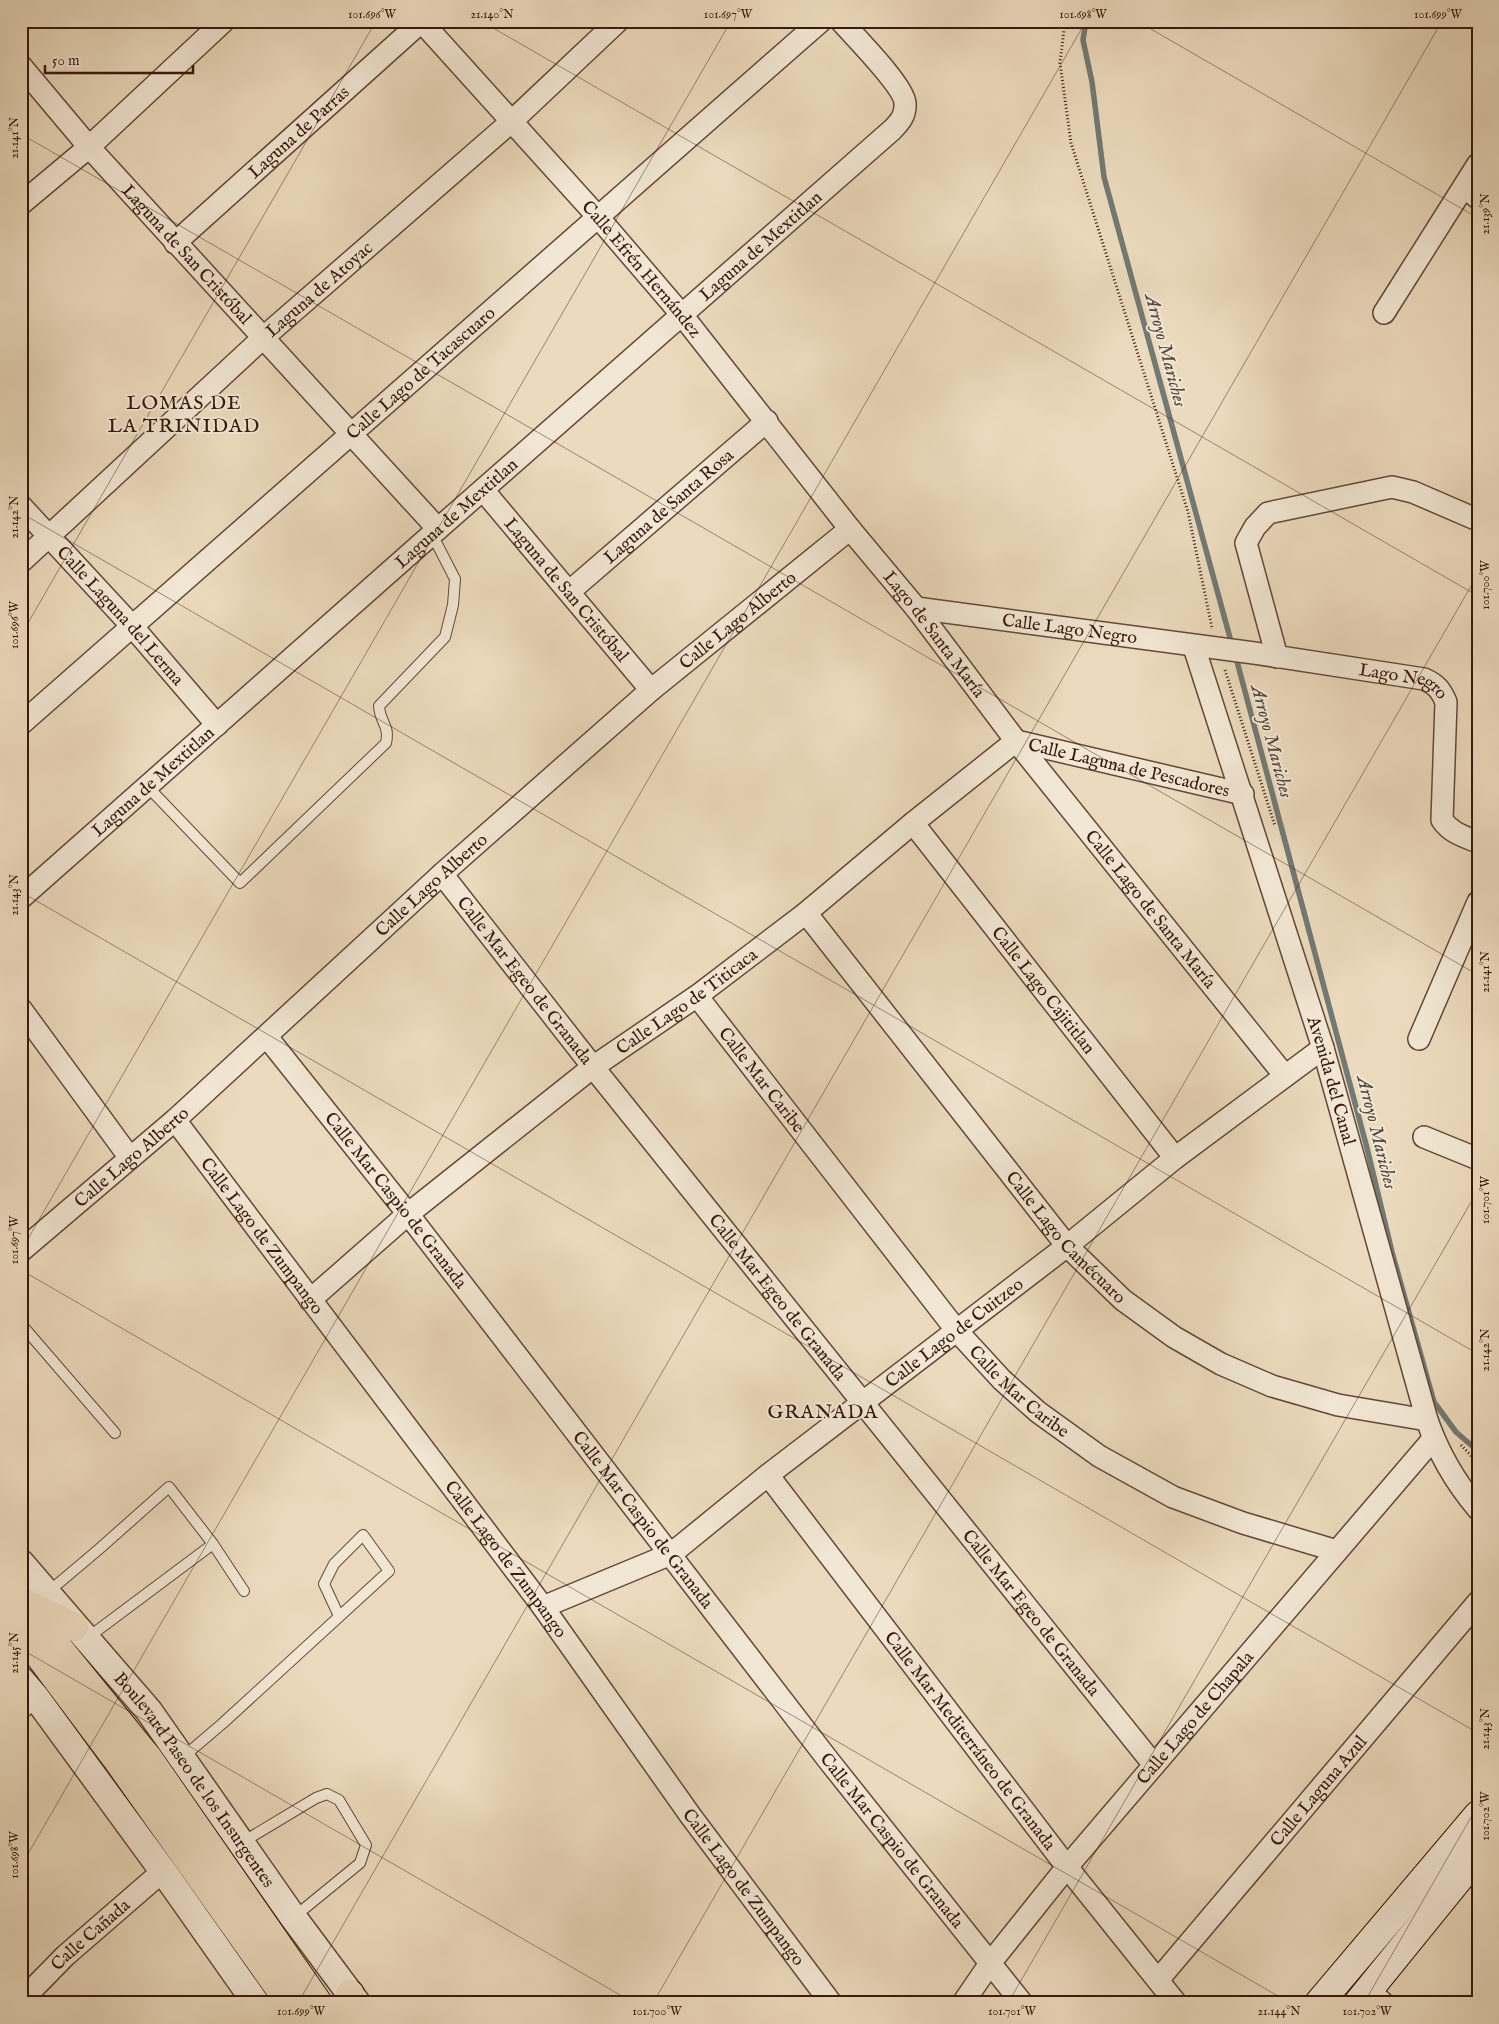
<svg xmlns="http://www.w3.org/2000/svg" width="1499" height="2024" font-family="'IM FELL English',serif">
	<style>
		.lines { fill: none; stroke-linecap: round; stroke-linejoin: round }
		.stream { stroke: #737973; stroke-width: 5.5 }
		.service-casing { stroke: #644838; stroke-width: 12 }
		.minor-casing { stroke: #644838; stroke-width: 24 }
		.tertiary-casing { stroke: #644838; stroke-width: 29 }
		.secondary-casing { stroke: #37180b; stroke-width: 30 }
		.primary-casing { stroke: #37180b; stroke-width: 30 }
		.path { stroke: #37180b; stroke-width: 3; stroke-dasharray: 1 2.5; stroke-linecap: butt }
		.service { stroke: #f2e7d4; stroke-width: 10 }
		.minor { stroke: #f2e7d4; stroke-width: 21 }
		.tertiary { stroke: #f2e7d4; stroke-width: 26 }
		.secondary { stroke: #f2e7d4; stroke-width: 28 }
		.primary { stroke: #ebdabd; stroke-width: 28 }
		.ticks { fill: none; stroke: #37180b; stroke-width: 1; stroke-opacity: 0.45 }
		.labels { text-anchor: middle; stroke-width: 4; stroke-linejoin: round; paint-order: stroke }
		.street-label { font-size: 18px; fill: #37180b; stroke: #f2e7d4 }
		.water-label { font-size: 19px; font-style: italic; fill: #55483f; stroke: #f2e7d4 }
		.quarter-label { font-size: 20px; letter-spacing: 1px; fill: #37180b; stroke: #f2e7d4 }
		.neatline { fill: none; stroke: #37180b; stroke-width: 2 }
		.ticks-label { font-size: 12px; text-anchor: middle; fill: #37180b }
	</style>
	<rect width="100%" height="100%" fill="#ebdabd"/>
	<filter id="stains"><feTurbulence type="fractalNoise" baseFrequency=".004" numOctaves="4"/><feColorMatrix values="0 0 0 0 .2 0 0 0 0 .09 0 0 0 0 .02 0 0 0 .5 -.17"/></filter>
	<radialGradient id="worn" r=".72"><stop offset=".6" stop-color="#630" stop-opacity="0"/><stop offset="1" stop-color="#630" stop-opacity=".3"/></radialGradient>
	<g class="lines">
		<g class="stream">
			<path d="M1086,21L1083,40L1092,82L1104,177L1232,645"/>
			<path d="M1235,654L1367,1148L1392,1252L1434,1402L1456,1432L1478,1451"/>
		</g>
		<g class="service-casing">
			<g id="service">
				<path d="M147,786L240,883L386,743C390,725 380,723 379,706L445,637L453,605L455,579L437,544L430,536"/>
				<path d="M21,1324L115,1433"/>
				<path d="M47,1593L98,1550L169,1487L213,1544L244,1591"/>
				<path d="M86,1639L213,1544"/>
				<path d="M182,1758L223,1723L389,1571L363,1535L334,1564L324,1584L339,1616"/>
				<path d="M241,1843L316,1798L327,1794L339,1800L366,1845L360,1863L294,1917"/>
			</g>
		</g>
		<g class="minor-casing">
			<g id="minor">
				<path id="s1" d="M421,21L598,217L682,315L850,529L916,608L1016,741L1285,1076"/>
				<path id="s2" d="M21,66L89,147L438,529"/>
				<path d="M1464,187L1478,198"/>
				<path d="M21,204L89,147L224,21"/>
				<path id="s3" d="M175,243L422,21"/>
				<path d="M1384,313L1478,164"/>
				<path id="s4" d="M483,490L651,690"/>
				<path id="s5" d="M21,506L132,626L217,725"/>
				<path id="s6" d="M21,562L264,337L511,122L618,21"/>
				<path id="s7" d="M570,591L767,421"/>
				<path id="s8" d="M916,608L1254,653L1424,679C1436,684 1441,690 1446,702L1442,820C1451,833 1463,836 1478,842"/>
				<path id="s9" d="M1194,647L1323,1048L1427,1420C1438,1452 1456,1483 1478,1509"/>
				<path d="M1277,657L1246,543L1255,527L1268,513L1392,487L1413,492L1478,520"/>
				<path id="s10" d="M21,724L821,21"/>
				<path id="s11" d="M1016,741L1243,794"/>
				<path id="s12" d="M913,823L1175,1158"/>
				<path id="s13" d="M442,874L593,1067L1154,1765"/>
				<path id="s14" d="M21,898L430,536L892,130C900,122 906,115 905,103C904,86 855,37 841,21"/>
				<path id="s15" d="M806,913L1067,1246L1123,1300L1174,1337L1221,1364L1272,1386L1338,1405L1427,1420"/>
				<path id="s16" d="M697,996L957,1331L1002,1380L1038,1412L1099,1456L1173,1497L1243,1523L1337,1551"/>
				<path d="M21,1009L130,1158"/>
				<path id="s17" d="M267,1037L408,1214L829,1761L1022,2003"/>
				<path d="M1419,1039L1478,902"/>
				<path id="s18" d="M175,1120L543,1607L690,1815L831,2003"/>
				<path d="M1424,1137L1478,1159"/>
				<path id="s19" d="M21,1251L175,1120L442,874L651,690L850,529"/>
				<path id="s20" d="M310,1300L408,1214L593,1067L697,996L806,913L913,823L1016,741"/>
				<path id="s21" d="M768,1475L1067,1867L1176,2003"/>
				<path id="s22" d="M543,1607L671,1554L768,1475L1067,1246L1175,1158L1323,1048"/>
				<path d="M21,1708L35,1696"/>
				<path id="s23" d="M1158,1980L1478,1602"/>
				<path d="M1369,1990L1383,2003"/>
				<path id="s24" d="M21,2001L65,1956L163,1871"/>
				<path id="s25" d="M963,2003L991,1962L1067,1867L1433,1439"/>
			</g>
		</g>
		<g class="tertiary-casing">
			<g id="tertiary">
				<path id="s26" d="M21,1563L149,1711L293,1917L357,2003"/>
				<path d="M21,1680L35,1696L163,1871L256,2003"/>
			</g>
		</g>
		<g class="secondary-casing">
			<g id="secondary">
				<path d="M1319,2003L1478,1815"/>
				<path d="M1358,2003L1478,1855"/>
			</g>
		</g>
		<g class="primary-casing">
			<g id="primary">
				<path d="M21,1602L148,1758L318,2003"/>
				<path d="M26,1604L74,1627"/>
				<path d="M21,1636L39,1655L116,1758L290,2003"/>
				<path d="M350,1994L352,2003"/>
			</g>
		</g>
		<g class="path">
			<path d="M1065,21L1060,63L1071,143L1188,512L1212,628"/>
			<path d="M1225,670L1275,826"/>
			<path d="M1461,1445L1478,1463"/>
		</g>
		<use href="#service" class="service"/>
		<use href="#minor" class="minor"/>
		<use href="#tertiary" class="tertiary"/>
		<use href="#secondary" class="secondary"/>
		<use href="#primary" class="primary"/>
	</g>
	<path class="ticks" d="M481,21L1478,596M1137,21L1478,218M21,134L1478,975M21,513L1478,1354M21,635L376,21M21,892L1478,1733M21,1251L731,21M21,1270L1290,2003M21,1649L634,2003M21,1866L1086,21M298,2003L1442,21M653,2003L1478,574M1008,2003L1478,1190M1364,2003L1478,1805"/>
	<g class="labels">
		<g class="street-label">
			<text dy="6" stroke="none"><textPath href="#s3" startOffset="166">Laguna de Parras</textPath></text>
			<text dy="6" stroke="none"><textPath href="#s14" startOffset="986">Laguna de Mextitlan</textPath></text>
			<text dy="6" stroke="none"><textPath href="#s2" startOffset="251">Laguna de San Cristóbal</textPath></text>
			<text dy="6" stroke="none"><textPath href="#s1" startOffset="332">Calle Efrén Hernández</textPath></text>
			<text dy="6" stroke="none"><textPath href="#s6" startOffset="404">Laguna de Atoyac</textPath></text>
			<text dy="6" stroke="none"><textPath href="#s10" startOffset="532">Calle Lago de Tacascuaro</textPath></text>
			<text dy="6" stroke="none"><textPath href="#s7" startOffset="130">Laguna de Santa Rosa</textPath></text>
			<text dy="6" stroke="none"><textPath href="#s14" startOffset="581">Laguna de Mextitlan</textPath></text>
			<text dy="6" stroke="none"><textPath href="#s4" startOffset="130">Laguna de San Cristóbal</textPath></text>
			<text dy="6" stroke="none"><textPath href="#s5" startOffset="148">Calle Laguna del Lerma</textPath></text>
			<text dy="6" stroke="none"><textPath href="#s19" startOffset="955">Calle Lago Alberto</textPath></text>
			<text dy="6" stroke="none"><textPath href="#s8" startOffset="155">Calle Lago Negro</textPath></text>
			<text dy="6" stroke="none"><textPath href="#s1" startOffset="800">Lago de Santa María</textPath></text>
			<text dy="6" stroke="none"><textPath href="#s8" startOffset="494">Lago Negro</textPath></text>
			<text dy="6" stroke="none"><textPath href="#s11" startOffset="116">Calle Laguna de Pescadores</textPath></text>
			<text dy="6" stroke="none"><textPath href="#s14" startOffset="176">Laguna de Mextitlan</textPath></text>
			<text dy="6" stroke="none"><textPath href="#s19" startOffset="550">Calle Lago Alberto</textPath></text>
			<text dy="6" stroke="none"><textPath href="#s1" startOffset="1150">Calle Lago de Santa María</textPath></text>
			<text dy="6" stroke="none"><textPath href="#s13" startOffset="135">Calle Mar Egeo de Granada</textPath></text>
			<text dy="6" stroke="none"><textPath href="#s12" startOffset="212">Calle Lago Cajititlan</textPath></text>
			<text dy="6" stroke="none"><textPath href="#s20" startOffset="481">Calle Lago de Titicaca</textPath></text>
			<text dy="6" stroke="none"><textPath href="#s16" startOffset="106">Calle Mar Caribe</textPath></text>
			<text dy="6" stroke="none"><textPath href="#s9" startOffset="455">Avenida del Canal</textPath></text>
			<text dy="6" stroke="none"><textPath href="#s19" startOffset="145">Calle Lago Alberto</textPath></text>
			<text dy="6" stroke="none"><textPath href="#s17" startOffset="208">Calle Mar Caspio de Granada</textPath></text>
			<text dy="6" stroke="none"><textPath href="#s18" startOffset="145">Calle Lago de Zumpango</textPath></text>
			<text dy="6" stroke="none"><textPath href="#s15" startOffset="416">Calle Lago Camécuaro</textPath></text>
			<text dy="6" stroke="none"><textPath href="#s13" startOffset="540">Calle Mar Egeo de Granada</textPath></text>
			<text dy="6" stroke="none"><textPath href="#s22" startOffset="498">Calle Lago de Cuitzeo</textPath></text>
			<text dy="6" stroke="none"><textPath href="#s16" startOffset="511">Calle Mar Caribe</textPath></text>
			<text dy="6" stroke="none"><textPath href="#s17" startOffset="612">Calle Mar Caspio de Granada</textPath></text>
			<text dy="6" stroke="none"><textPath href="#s18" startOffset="550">Calle Lago de Zumpango</textPath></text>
			<text dy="6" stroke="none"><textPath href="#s13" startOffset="945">Calle Mar Egeo de Granada</textPath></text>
			<text dy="6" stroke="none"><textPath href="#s25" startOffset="368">Calle Lago de Chapala</textPath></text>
			<text dy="6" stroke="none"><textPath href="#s21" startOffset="334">Calle Mar Mediterráneo de Granada</textPath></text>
			<text dy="6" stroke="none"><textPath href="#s26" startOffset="278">Boulevard Paseo de los Insurgentes</textPath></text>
			<text dy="6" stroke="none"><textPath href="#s23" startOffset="248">Calle Laguna Azul</textPath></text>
			<text dy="6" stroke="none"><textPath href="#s17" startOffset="1018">Calle Mar Caspio de Granada</textPath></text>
			<text dy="6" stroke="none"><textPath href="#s18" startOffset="955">Calle Lago de Zumpango</textPath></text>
			<text dy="6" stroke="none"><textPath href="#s24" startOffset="96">Calle Cañada</textPath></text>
		</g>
		<g class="water-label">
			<text transform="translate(1167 350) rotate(75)" y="7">Arroyo Mariches</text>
			<text transform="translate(1273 741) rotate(75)" y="7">Arroyo Mariches</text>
			<text transform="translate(1378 1132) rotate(76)" y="7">Arroyo Mariches</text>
		</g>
		<g class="quarter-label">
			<text x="184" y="409">LOMAS DE<tspan x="184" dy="23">LA TRINIDAD</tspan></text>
			<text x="823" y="1418">GRANADA</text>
		</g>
	</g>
	<rect width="1499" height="2024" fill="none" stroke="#ebdabd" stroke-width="55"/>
	<path d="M45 65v8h148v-8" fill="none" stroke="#37180b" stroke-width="2.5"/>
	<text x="52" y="65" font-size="15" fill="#37180b" stroke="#f2e7d4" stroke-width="4" paint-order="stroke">50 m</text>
	<rect x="28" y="28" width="1444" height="1968" class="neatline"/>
	<g class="ticks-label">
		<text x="372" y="18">101.696°W</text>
		<text x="492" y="18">21.140°N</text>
		<text x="728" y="18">101.697°W</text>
		<text x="1083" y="18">101.698°W</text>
		<text x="1438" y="18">101.699°W</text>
		<text transform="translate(14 138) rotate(-90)" y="4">21.141°N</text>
		<text transform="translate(1485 214) rotate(-90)" y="4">21.139°N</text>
		<text transform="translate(14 517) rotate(-90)" y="4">21.142°N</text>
		<text transform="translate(1485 585) rotate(-90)" y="4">101.700°W</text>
		<text transform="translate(14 625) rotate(-90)" y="4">101.696°W</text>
		<text transform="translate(14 895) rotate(-90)" y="4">21.143°N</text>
		<text transform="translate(1485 972) rotate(-90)" y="4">21.141°N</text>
		<text transform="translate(1485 1200) rotate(-90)" y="4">101.701°W</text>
		<text transform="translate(14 1240) rotate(-90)" y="4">101.697°W</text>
		<text transform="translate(1485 1350) rotate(-90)" y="4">21.142°N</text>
		<text transform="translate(14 1653) rotate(-90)" y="4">21.145°N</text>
		<text transform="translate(1485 1729) rotate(-90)" y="4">21.143°N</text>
		<text transform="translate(1485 1816) rotate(-90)" y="4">101.702°W</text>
		<text transform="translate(14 1855) rotate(-90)" y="4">101.698°W</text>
		<text x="301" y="2015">101.699°W</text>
		<text x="657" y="2015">101.700°W</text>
		<text x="1012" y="2015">101.701°W</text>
		<text x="1279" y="2015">21.144°N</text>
		<text x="1367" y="2015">101.702°W</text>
	</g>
	<rect width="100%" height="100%" filter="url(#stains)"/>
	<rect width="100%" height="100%" fill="url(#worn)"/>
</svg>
